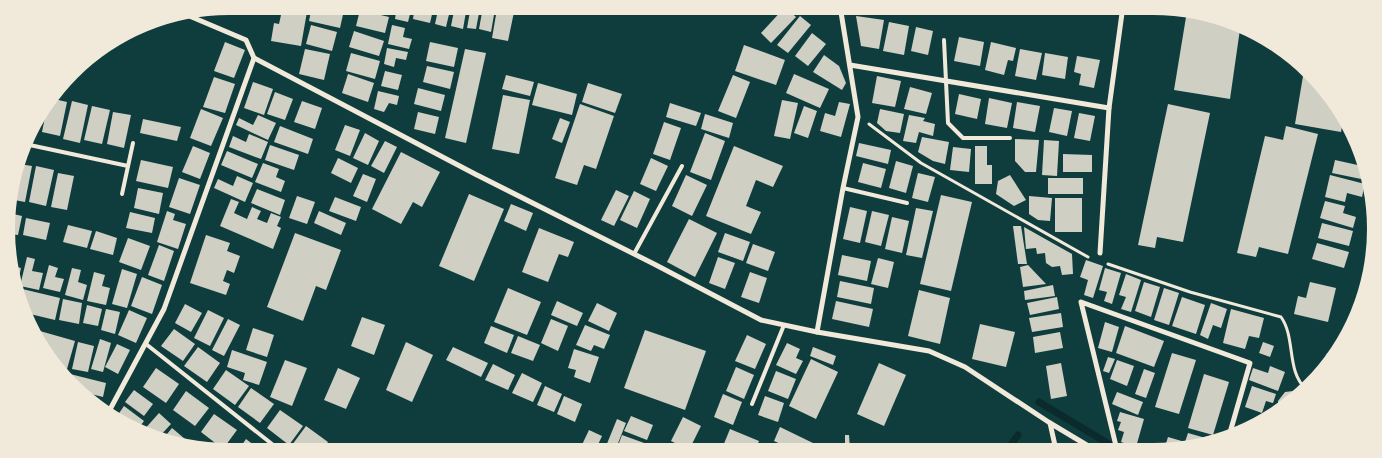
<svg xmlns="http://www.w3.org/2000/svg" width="1382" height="458" font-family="'Titillium Web',sans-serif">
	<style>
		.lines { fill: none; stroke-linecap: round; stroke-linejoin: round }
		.stream { stroke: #0a2a2b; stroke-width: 7 }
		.building { fill: #cfcfc3 }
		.path { stroke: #f1e9da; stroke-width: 3 }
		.service { stroke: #f1e9da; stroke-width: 4 }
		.minor { stroke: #f1e9da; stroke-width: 5 }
	</style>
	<rect width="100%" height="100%" fill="#0f3d3e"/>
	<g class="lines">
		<g class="stream">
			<path d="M1039,402L1119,450"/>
			<path d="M1007,450L1018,435"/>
		</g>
	</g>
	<g class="building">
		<path d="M283,6H308L301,46L271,41L274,23L279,24Z"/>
		<path d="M312,6H327L344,10L340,28L309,21Z"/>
		<path d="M365,6H393L391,13Z"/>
		<path d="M397,6H412L408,22L395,19Z"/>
		<path d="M415,6H434L430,23L413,19Z"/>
		<path d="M439,6H451L446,27L435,24Z"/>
		<path d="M455,6H467L463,29L451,26Z"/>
		<path d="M471,6L480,8L476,29L467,28Z"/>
		<path d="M483,7L495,9L491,32L479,29Z"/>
		<path d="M785,7L796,17L771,43L761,33Z"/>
		<path d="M497,9L514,12L508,41L492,38Z"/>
		<path d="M360,10L389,17L385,33L356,26Z"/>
		<path d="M1187,11L1210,14L1240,29L1230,99L1174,90Z"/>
		<path d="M800,16L811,25L788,53L777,45Z"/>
		<path d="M856,16L884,20L879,49L861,46Z"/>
		<path d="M889,22L909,26L904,55L883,51Z"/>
		<path d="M311,25L337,32L332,51L306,44Z"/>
		<path d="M392,25L405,28L403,37L412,39L409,49L388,44Z"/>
		<path d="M916,27L933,31L928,55L911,51Z"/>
		<path d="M354,31L384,41L379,56L349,47Z"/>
		<path d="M812,33L826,44L808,66L795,56Z"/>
		<path d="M959,37L984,42L980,66L954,61Z"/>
		<path d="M225,42L245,50L234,78L214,71Z"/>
		<path d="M430,42L458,48L454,67L426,61Z"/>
		<path d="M991,42L1016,48L1013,61L1008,60L1004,75L985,70Z"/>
		<path d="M744,45L785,60L776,85L735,71Z"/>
		<path d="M387,48L408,52L406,60L396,58L394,67L384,64Z"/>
		<path d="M305,49L330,54L324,80L299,74Z"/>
		<path d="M465,49L486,53L466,143L445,138Z"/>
		<path d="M1020,49L1042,53L1036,80L1015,76Z"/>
		<path d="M351,53L380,61L375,79L346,71Z"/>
		<path d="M1045,53L1068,57L1065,79L1042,75Z"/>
		<path d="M824,55L839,66L846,83L842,90L813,72Z"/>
		<path d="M1077,56L1100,60L1094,88L1079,85L1081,74L1074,72Z"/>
		<path d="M427,66L454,72L450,89L423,82Z"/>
		<path d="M1304,70L1344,115L1341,132L1295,124Z"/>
		<path d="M385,71L402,75L398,90L381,86Z"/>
		<path d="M348,74L374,83L368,102L342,93Z"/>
		<path d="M794,74L829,89L820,108L786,93Z"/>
		<path d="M506,75L534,82L530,96L502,89Z"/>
		<path d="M733,75L750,82L736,118L718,111Z"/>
		<path d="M877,76L901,81L895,107L872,103Z"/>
		<path d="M214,77L235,84L225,113L203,107Z"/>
		<path d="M253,82L273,89L264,115L244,108Z"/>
		<path d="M538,83L577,94L572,115L532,105Z"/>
		<path d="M588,83L622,94L615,113L582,102Z"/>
		<path d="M910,87L932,93L926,114L904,109Z"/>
		<path d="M418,88L445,95L441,111L414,104Z"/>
		<path d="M378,91L399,96L397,105L389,103L384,112L374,109Z"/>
		<path d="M275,92L293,99L285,120L267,114Z"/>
		<path d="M959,94L981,99L977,119L955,114Z"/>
		<path d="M503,95L530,100L519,154L492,149Z"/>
		<path d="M989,98L1012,103L1007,128L985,124Z"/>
		<path d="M54,99L67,102L60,136L42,132L47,107Z"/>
		<path d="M782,100L798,103L790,139L774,136Z"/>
		<path d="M72,101L88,105L80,143L63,139Z"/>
		<path d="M302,101L322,108L315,129L294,122Z"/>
		<path d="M839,102L850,104L841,137L820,131L825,113L835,116Z"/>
		<path d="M1017,102L1040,106L1035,132L1013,128Z"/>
		<path d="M670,103L701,113L696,126L666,117Z"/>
		<path d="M580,104L614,116L596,169L584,165L577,185L555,178Z"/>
		<path d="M1168,104L1210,113L1183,242L1157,237L1155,248L1138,245Z"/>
		<path d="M92,106L110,110L102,144L84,140Z"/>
		<path d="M804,106L817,111L808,138L794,133Z"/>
		<path d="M1054,108L1072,111L1067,136L1049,132Z"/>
		<path d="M201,109L223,118L211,146L190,138Z"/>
		<path d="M880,109L904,114L900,133L886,131L877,123Z"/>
		<path d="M113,112L131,115L124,148L107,144Z"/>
		<path d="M418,112L439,117L435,134L414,129Z"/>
		<path d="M1079,113L1095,116L1090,141L1074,138Z"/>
		<path d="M705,114L733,123L729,138L701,129Z"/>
		<path d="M258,115L276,123L268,140L236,125L239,118L253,125Z"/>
		<path d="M909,115L925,118L923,121L935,124L933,136L919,132L916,143L903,141Z"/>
		<path d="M560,118L570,122L562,143L552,139Z"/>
		<path d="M143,119L181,127L177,141L140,133Z"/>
		<path d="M664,122L681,128L670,160L653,154Z"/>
		<path d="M345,125L360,130L350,156L335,150Z"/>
		<path d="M280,126L313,139L308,154L274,142Z"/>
		<path d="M1286,126L1318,134L1288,254L1259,247L1256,257L1237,253L1265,136L1283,140Z"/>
		<path d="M365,133L379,141L368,165L353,158Z"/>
		<path d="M705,133L725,141L711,180L690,172Z"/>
		<path d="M249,134L268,142L261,159L229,147L233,136L246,142Z"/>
		<path d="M922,137L949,142L945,164L933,161L918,152Z"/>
		<path d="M1015,139L1039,140L1036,172H1025L1015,161Z"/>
		<path d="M1044,140L1059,141L1057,176L1042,175Z"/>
		<path d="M385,141L397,147L384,173L371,166Z"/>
		<path d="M859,143L891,150L888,164L856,156Z"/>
		<path d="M270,145L299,155L294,170L265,160Z"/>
		<path d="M193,146L210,153L200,179L182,172Z"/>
		<path d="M734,146L783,166L773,187L756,180L746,206L761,212L751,234L706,216Z"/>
		<path d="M975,146H987V165H992V184H975Z"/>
		<path d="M953,147L971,149L969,172L950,170Z"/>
		<path d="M227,151L258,164L252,178L221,165Z"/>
		<path d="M401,152L440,172L422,207L413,202L401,224L372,209Z"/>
		<path d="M1063,154L1092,155V172H1063Z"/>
		<path d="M338,158L358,168L351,183L331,173Z"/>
		<path d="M651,158L668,166L656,191L640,184Z"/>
		<path d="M141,160L173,167L168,188L136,181Z"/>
		<path d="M1335,160L1362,166L1366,180L1332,173Z"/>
		<path d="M896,161L913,166L906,193L889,188Z"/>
		<path d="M263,163L279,169L276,177L285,181L281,192L255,182Z"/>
		<path d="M863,163L886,169L881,188L858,182Z"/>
		<path d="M19,164L32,166L25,202L9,199Z"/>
		<path d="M36,166L54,170L46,206L29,202Z"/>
		<path d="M58,173L74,176L67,210L51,207Z"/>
		<path d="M918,173L935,177L928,202L912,198Z"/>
		<path d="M363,174L376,179L367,202L353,196Z"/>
		<path d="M686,175L707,185L692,216L672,206Z"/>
		<path d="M1010,175L1026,200L1014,206L996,194L998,181Z"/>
		<path d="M1330,175L1365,184L1362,197L1347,193L1345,202L1325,197Z"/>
		<path d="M237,176L253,183L245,202L214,188L218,179L233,186Z"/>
		<path d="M179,178L200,185L190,214L169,207Z"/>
		<rect x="1048" y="178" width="35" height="16"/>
		<path d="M138,188L163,193L159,214L134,208Z"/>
		<path d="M257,189L285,200L280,215L251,203Z"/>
		<path d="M616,190L629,196L614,226L601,220Z"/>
		<path d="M634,191L650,199L637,228L620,220Z"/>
		<path d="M469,194L504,209L474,281L439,266Z"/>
		<path d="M941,195L972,202L951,291L920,284Z"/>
		<path d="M297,196L315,202L307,224L289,218Z"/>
		<path d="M1029,196L1052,198L1050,221L1038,220L1029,214Z"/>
		<path d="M335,197L361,207L356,221L329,211Z"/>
		<rect x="1055" y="198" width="27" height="34"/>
		<path d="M231,199L239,202L234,213L247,219L252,207L261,211L257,219L267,223L271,213L281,217L277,226L281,228L273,249L220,226Z"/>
		<path d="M1325,201L1345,206L1343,213L1356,217L1353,228L1320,218Z"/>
		<path d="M511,204L533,213L526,231L504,221Z"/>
		<path d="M850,207L867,211L860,243L843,239Z"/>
		<path d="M916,208L933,211L922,258L906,255Z"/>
		<path d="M167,211L175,214L173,220L186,224L178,249L157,242Z"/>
		<path d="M319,211L346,223L341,235L314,223Z"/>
		<path d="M872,211L889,215L881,246L865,242Z"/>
		<path d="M130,212L155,218L152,233L126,228Z"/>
		<path d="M9,213L22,216L18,235L10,234Z"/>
		<path d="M892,217L909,221L902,253L885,249Z"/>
		<path d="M26,218L50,223L46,240L23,235Z"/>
		<path d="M689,219L717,233L695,277L667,262Z"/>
		<path d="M1322,223L1353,231L1349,246L1318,238Z"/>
		<path d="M68,225L92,231L87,248L63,242Z"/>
		<path d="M1013,226H1021L1027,264H1018Z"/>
		<path d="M1024,227L1072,254L1073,274L1062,275L1060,266L1052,267L1046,263L1045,253L1037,254L1036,248L1026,249Z"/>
		<path d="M539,228L574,242L568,257L559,254L548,282L522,272Z"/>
		<path d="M96,231L117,238L113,255L90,249Z"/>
		<path d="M295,233L341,250L326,290L316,286L303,321L267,307Z"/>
		<path d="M725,233L750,242L743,261L718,252Z"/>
		<path d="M206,235L230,243L227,251L240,256L234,273L227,270L223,281L230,284L226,295L190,283Z"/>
		<path d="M128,238L150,246L141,270L119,262Z"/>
		<path d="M1317,243L1349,252L1344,268L1312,259Z"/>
		<path d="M753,244L775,252L768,271L746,263Z"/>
		<path d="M159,245L174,251L164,281L148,275Z"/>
		<path d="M842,255L871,261L867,281L838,275Z"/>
		<path d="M27,257L35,259L32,271L43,273L39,290L20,286Z"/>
		<path d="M718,257L735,263L725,289L709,283Z"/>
		<path d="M878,258L894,262L888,288L871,284Z"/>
		<path d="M1086,260L1103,266L1093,298L1084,295L1088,280L1080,277Z"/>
		<path d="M49,265L58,268L55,277L64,279L60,292L43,288Z"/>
		<path d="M1028,265L1046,284L1023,287L1020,267Z"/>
		<path d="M12,266L21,268L17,286L14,285Z"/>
		<path d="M72,268L81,270L78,282L87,285L83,300L65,295Z"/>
		<path d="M1105,268L1121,273L1112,304L1104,301L1107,292L1099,290Z"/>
		<path d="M122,269L137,274L127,308L112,304Z"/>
		<path d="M94,272L105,275L102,286L110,288L106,305L87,301Z"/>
		<path d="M750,272L767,278L759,303L741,297Z"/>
		<path d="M1126,274L1141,280L1131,312L1121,309L1126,297L1119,295Z"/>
		<path d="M142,277L162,285L152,314L131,306Z"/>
		<path d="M840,281L874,288L871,304L837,297Z"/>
		<path d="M1144,282L1160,287L1151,317L1135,311Z"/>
		<path d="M1310,282L1336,288L1328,322L1294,314L1298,296L1306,298Z"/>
		<path d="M1053,285L1055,296L1025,300L1024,291Z"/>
		<path d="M14,287L60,298L55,320L26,313Z"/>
		<path d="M508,288L541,302L527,335L494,322Z"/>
		<path d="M1164,288L1179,293L1169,325L1154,320Z"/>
		<path d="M919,290L950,298L940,344L908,336Z"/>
		<path d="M1362,290L1366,292L1358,311H1357Z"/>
		<path d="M1057,297L1059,309L1030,315L1027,303Z"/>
		<path d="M1182,297L1205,305L1196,334L1172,326Z"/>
		<path d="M63,299L82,303L79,324L59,320Z"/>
		<path d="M557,301L583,313L577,326L551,315Z"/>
		<path d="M836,301L873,309L869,327L832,319Z"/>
		<path d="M597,303L617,313L609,331L588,321Z"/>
		<path d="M1211,303L1227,309L1221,328L1213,325L1208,339L1200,335Z"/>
		<path d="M185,304L202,313L191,332L175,323Z"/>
		<path d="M87,305L102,309L98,326L83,323Z"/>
		<path d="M106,309L120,312L115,334L101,330Z"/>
		<path d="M1231,309L1264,318L1259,338L1249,336L1245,349L1223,343Z"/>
		<path d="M129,310L147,318L136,343L118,335Z"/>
		<path d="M208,310L224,318L210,346L194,338Z"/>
		<path d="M1061,313L1063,327L1032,332L1029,318Z"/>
		<path d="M362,317L385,325L374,355L351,346Z"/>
		<path d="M228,319L240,325L224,356L212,350Z"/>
		<path d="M551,319L568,326L558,351L541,343Z"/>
		<path d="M1105,322L1119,327L1112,352L1098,348Z"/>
		<path d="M980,324L1015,332L1006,367L972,359Z"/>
		<path d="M585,325L610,335L604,349L594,345L591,351L576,345Z"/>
		<path d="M491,326L514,335L507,353L484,343Z"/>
		<path d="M1125,326L1164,341L1154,367L1116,353Z"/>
		<path d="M253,328L274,335L267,357L246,350Z"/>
		<path d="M174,329L195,344L183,361L161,346Z"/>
		<path d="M645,330L706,351L685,410L624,388Z"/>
		<path d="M40,331L75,341L67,369L57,366L44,353L38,339Z"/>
		<path d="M1060,332L1063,348L1035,353L1033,337Z"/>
		<path d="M747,335L766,344L755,369L735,361Z"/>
		<path d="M518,336L540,345L533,361L511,353Z"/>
		<path d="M100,339L111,343L103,372L91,369Z"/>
		<path d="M78,342L94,346L88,372L72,369Z"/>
		<path d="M406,342L433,355L412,402L386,390Z"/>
		<path d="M1263,342L1274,346L1270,357L1259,353Z"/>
		<path d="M787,343L800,349L796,358L803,361L796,374L776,365Z"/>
		<path d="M117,344L130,350L118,374L105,367Z"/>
		<path d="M198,347L220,363L207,382L184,366Z"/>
		<path d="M453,347L488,363L481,377L446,360Z"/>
		<path d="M813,347L836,356L833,365L810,356Z"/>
		<path d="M574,349L599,357L590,383L574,377L576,370L568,368Z"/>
		<path d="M232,350L267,362L259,385L243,380L245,373L227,367Z"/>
		<path d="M1172,353L1196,360L1179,414L1155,407Z"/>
		<path d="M1327,353L1334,355L1322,369Z"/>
		<path d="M1108,357L1115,359L1109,373L1103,371Z"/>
		<path d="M811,359L838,372L816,419L789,406Z"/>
		<path d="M285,360L307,368L292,406L270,397Z"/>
		<path d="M1117,360L1134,366L1127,386L1110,379Z"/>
		<path d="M879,363L906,375L884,426L857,414Z"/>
		<path d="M1061,363L1067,396L1051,399L1046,366Z"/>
		<path d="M493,364L515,375L508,390L485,380Z"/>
		<path d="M1270,366L1285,372L1278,391L1249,380L1253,368L1268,373Z"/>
		<path d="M736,367L754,375L744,399L726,391Z"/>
		<path d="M156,368L179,384L166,403L143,387Z"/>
		<path d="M338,368L360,378L346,409L324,400Z"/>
		<path d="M1144,369L1155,373L1146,398L1135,394Z"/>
		<path d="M226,370L249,386L235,405L213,389Z"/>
		<path d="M776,371L796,379L788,399L768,391Z"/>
		<path d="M522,373L542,383L533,402L512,393Z"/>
		<path d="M70,374L106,383L103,397L83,392L69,378Z"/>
		<path d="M1204,374L1229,382L1213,435L1188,428Z"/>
		<path d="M545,386L562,394L554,412L537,405Z"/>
		<path d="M1252,386L1276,394L1273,403L1266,401L1262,413L1245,407Z"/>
		<path d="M251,388L274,404L260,423L238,407Z"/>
		<path d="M134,390L153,404L144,416L125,402Z"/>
		<path d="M186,391L209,408L195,426L173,410Z"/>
		<path d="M1293,391L1300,397L1278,411V401L1285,392Z"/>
		<path d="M1117,392L1143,402L1138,415L1112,404Z"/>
		<path d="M723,394L742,402L733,425L714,417Z"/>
		<path d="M564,396L582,404L575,422L557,414Z"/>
		<path d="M765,396L784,403L778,422L758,415Z"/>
		<path d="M124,406L144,421L138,429L115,419Z"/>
		<path d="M280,410L303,426L289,445L267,428Z"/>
		<path d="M1120,412L1144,419L1136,447L1121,442L1124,432L1118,430L1121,422L1117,421Z"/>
		<path d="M159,413L171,424L158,438L143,431Z"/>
		<path d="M214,414L237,430L223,449L201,432Z"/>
		<path d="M631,416L653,425L647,440L624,431Z"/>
		<path d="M683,417L701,426L689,450L671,441Z"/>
		<path d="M617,419L626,423L615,451H604Z"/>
		<path d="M306,426L328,442L321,452H302L292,445Z"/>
		<path d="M780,427L813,443L809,451H796L774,441Z"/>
		<path d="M172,428L185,439L180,445L172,444L162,440Z"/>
		<path d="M730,429L759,441L755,451H721Z"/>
		<path d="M589,430L602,436L595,451H579Z"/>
		<path d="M1188,433L1209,439L1208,442L1182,450H1164L1168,437L1185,442Z"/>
		<path d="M622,435L647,444L645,451H616Z"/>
		<path d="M845,435H849L850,449L858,448V450H845Z"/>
		<path d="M246,439L263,452H237Z"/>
		<path d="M829,444L830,451H819L818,446Z"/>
		<path d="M669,445L682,451H666Z"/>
		<path d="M1035,445L1037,450H1021Z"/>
	</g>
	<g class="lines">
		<g class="path">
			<path d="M869,124L921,163L1088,257"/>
			<path d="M1108,264L1190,292L1281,317C1296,338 1286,371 1306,389"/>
		</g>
		<g class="service">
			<path d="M944,40L948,123L963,138H1010"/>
			<path d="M25,144L128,166"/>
			<path d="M843,188L907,203"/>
			<path d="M122,194L133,143"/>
			<path d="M1369,226L1373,208"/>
			<path d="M634,254L682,166"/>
			<path d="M146,344L282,452"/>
			<path d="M752,404L784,325"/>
		</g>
		<g class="minor">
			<path d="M187,15L246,40L254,58L475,174L654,264L761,320L817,332L929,351L965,367L1050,423L1095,450"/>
			<path d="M850,65L1109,108"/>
			<path d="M1100,253L1109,108L1123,6"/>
			<path d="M817,332L843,188L858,117L840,6"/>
			<path d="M107,415L164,309L254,58"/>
			<path d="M1050,423L1056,450"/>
			<path d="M1117,450L1081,302L1250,363L1229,436"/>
		</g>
	</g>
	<path d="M0 0H1382V458H0ZM229 15H1153A214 214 0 0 1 1367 229V229A214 214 0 0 1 1153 443H229A214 214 0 0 1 15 229V229A214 214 0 0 1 229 15Z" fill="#f1e9da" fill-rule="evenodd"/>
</svg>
